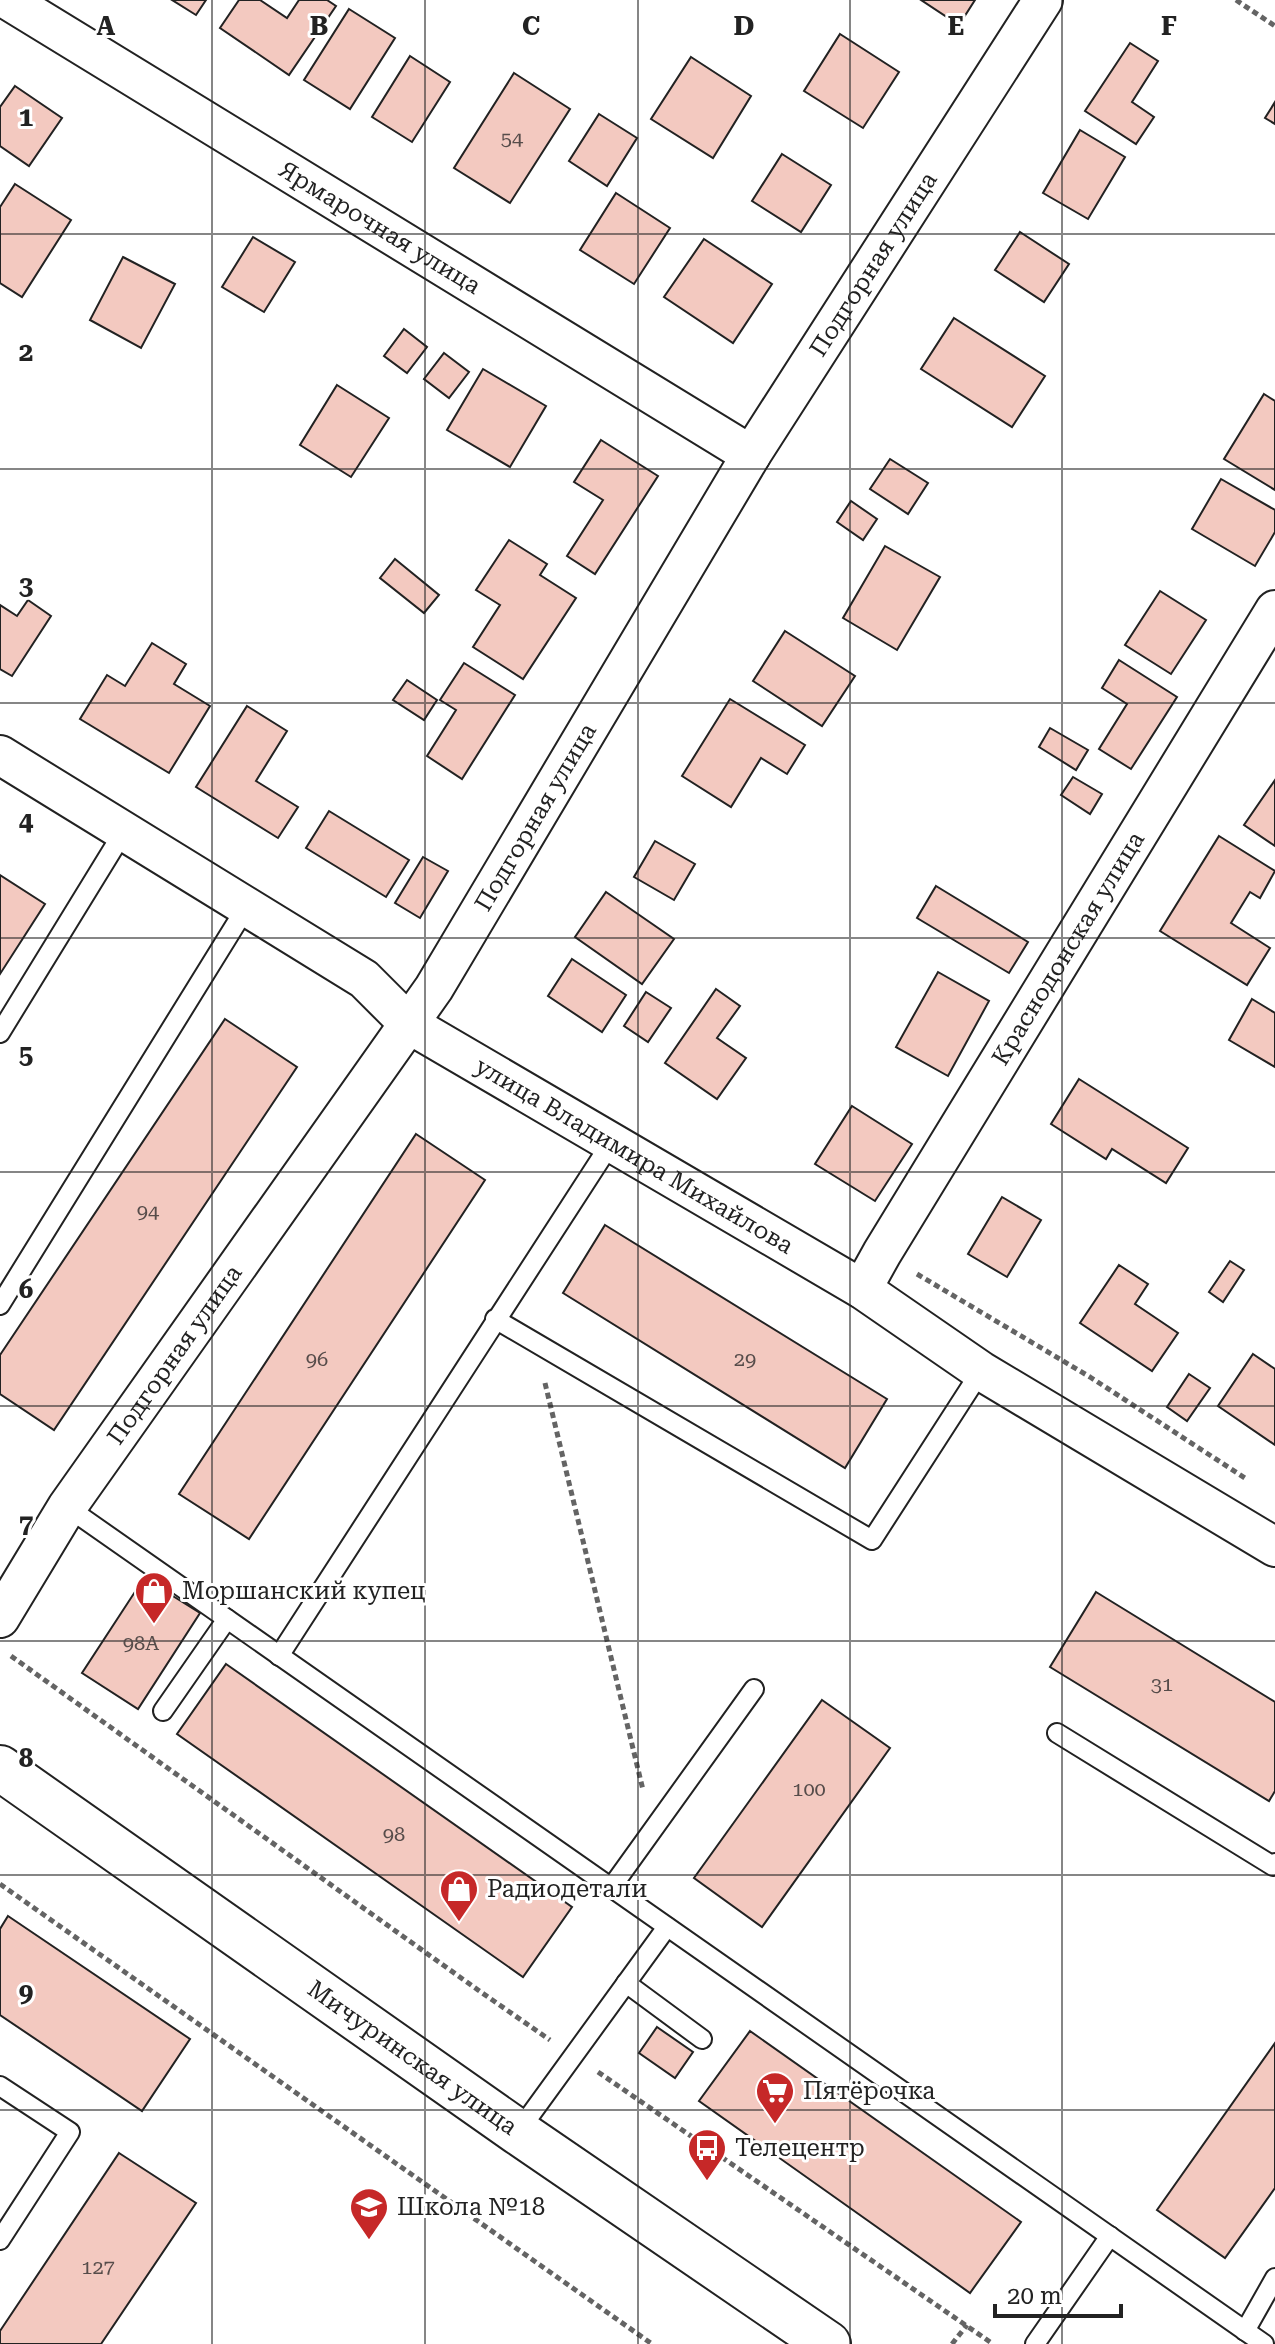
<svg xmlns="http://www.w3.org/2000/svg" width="1275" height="2344" font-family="'Roboto Serif',serif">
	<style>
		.building { fill: #f3c9c0; stroke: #222; stroke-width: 2 }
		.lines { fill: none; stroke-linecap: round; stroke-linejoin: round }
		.service-casing { stroke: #222; stroke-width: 22 }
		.minor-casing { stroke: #222; stroke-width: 42 }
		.primary-casing { stroke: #222; stroke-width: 48 }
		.path { stroke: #646464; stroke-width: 5; stroke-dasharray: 6 4; stroke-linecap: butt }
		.service { stroke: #fff; stroke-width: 18 }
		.minor { stroke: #fff; stroke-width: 38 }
		.primary { stroke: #fff; stroke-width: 44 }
		.grid { fill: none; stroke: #222; stroke-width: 2; stroke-opacity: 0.55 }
		.labels { text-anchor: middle; stroke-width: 6; stroke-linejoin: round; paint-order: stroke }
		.number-label { font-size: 20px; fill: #564c4a }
		.street-label { font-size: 24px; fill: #222; stroke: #fff }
		.poi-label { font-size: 24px; fill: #222; stroke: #fff; text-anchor: start }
		.grid-label { font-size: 26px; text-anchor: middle; font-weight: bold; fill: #222; stroke: #fff; stroke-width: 6; stroke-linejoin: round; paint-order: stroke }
	</style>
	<rect width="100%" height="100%" fill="#fff"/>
	<g class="building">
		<path d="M172,0H206L196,15Z"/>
		<path d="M239,0H260L287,18L299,0H327L336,6L289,75L220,28Z"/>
		<path d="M921,0H975L959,25Z"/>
		<path d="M349,9L395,38L350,109L304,80Z"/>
		<path d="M840,34L899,72L863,128L804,91Z"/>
		<path d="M1130,43L1158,61L1132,102L1154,117L1136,144L1085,111Z"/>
		<path d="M410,56L450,82L412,142L372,117Z"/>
		<path d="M691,57L751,96L713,158L651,119Z"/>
		<path d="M514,73L570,109L510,203L454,168Z"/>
		<path d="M15,86L62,118L29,166L0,146V107Z"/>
		<path d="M1275,102V124L1265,118Z"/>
		<path d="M599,114L637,138L607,186L569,161Z"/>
		<path d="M1080,130L1125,157L1088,219L1043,193Z"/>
		<path d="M782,154L831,185L801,232L752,201Z"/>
		<path d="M15,184L71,220L22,297L0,283V207Z"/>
		<path d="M616,193L670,228L634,284L580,250Z"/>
		<path d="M1020,232L1069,264L1044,302L995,270Z"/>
		<path d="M253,237L295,262L264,312L222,287Z"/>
		<path d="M704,239L772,284L733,343L664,297Z"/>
		<path d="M123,257L175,284L141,348L90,320Z"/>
		<path d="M954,318L1045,376L1012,427L921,369Z"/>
		<path d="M404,329L427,347L407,373L384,356Z"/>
		<path d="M444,353L469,372L449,398L424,379Z"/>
		<path d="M483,369L546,406L510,467L447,430Z"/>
		<path d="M337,385L389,418L351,477L300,445Z"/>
		<path d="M1264,394L1275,401V490L1224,459Z"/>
		<path d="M601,440L658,476L595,574L567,556L603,500L574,482Z"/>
		<path d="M890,459L928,483L908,514L870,489Z"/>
		<path d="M1221,479L1275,510V532L1255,566L1192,529Z"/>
		<path d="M851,501L877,519L863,540L837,522Z"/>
		<path d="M509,540L547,564L540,575L576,598L523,679L473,647L500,605L476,590Z"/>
		<path d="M885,546L940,577L897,650L843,618Z"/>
		<path d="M395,559L439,595L424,613L380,578Z"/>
		<path d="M1160,591L1206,620L1171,674L1125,645Z"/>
		<path d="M28,600L51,616L12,676L0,669V605L17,616Z"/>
		<path d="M785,631L855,676L822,726L753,681Z"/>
		<path d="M152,643L186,664L174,684L210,706L169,773L80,719L107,675L125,686Z"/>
		<path d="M1119,660L1177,697L1131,769L1099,749L1127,704L1102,688Z"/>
		<path d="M464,663L515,695L462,779L427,756L456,710L440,700Z"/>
		<path d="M407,680L437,700L424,720L393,700Z"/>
		<path d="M730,699L805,745L787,774L761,758L731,807L682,776Z"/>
		<path d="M247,706L287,731L256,781L298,807L278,838L196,787Z"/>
		<path d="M1050,728L1088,750L1076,770L1039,747Z"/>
		<path d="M1073,777L1102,794L1090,814L1061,795Z"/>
		<path d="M1275,780V846L1244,825Z"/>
		<path d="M329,811L409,860L386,897L306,848Z"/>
		<path d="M1219,836L1275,871L1260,898L1250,892L1231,923L1270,948L1247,985L1160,931Z"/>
		<path d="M655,841L695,864L674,900L634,877Z"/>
		<path d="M423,857L448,871L420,918L395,903Z"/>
		<path d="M0,875L45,904L0,974Z"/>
		<path d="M936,886L1028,942L1009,973L917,918Z"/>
		<path d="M606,892L674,939L642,984L575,937Z"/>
		<path d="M572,959L626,995L602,1032L548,996Z"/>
		<path d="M938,972L989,1001L948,1076L896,1047Z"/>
		<path d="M716,989L740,1006L717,1038L746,1058L717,1099L665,1063Z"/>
		<path d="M646,992L671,1008L648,1042L624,1026Z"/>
		<path d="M1252,999L1275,1013V1067L1229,1040Z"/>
		<path d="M225,1019L297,1067L54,1430L0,1394V1355Z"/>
		<path d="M1079,1079L1188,1148L1166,1183L1112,1149L1106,1159L1051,1124Z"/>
		<path d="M852,1106L912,1144L875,1201L815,1164Z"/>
		<path d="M416,1134L485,1180L249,1539L179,1494Z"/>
		<path d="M1002,1197L1041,1220L1007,1277L968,1254Z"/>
		<path d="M605,1225L887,1399L845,1468L563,1293Z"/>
		<path d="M1230,1261L1244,1270L1223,1302L1209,1292Z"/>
		<path d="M1119,1265L1148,1284L1135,1304L1178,1333L1152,1371L1080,1323Z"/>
		<path d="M1253,1354L1275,1369V1445L1218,1406Z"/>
		<path d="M1189,1374L1210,1388L1187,1421L1167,1407Z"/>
		<path d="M144,1578L200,1613L138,1709L82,1673Z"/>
		<path d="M1096,1592L1275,1702V1791L1269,1801L1050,1667Z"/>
		<path d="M226,1664L572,1907L523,1977L177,1734Z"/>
		<path d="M822,1700L890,1748L762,1927L694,1878Z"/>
		<path d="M8,1916L190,2039L142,2111L0,2015V1929Z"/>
		<path d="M657,2027L693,2052L675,2078L639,2053Z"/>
		<path d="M750,2031L1021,2222L970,2293L699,2101Z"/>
		<path d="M1275,2043V2188L1225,2258L1157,2210Z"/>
		<path d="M119,2153L196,2203L101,2344H0V2331Z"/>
	</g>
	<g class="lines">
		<g class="service-casing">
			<g id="service">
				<path d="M0,1033L124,831"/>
				<path d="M0,1305L247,906"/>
				<path d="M495,1319L872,1540L981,1371"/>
				<path d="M67,1507L1264,2344"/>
				<path d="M279,1656L611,1143"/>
				<path d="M163,1711L227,1619"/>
				<path d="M1057,1733L1273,1866L1275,1863"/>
				<path d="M611,1888L754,1689"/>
				<path d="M626,1983L702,2039"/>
				<path d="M0,2086L70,2132L0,2240"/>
				<path d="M518,2132L667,1927"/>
				<path d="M1245,2331L1275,2278"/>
				<path d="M1035,2344L1110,2236"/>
			</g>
		</g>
		<g class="minor-casing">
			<g id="minor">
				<path id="s1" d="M8,0L751,455"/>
				<path id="s2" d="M0,755L364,979L409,1024L862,1289L981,1371L1275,1547"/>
				<path id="s3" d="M862,1289L882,1253L1275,610"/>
				<path id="s4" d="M0,1618L67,1507L434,988L751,455L1043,0"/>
			</g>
		</g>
		<g class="primary-casing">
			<g id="primary">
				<path id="s5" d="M0,1768L518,2132L828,2344"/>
			</g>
		</g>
		<g class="path">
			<path d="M1236,0L1275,26"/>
			<path d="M917,1274L1090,1377L1248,1480"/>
			<path d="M545,1383L643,1790"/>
			<path d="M11,1656L478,1990L550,2040"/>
			<path d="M0,1884L652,2344"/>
			<path d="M598,2072L993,2344"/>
			<path d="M952,2344L967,2325"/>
		</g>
		<use href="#service" class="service"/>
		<use href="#minor" class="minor"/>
		<use href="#primary" class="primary"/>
	</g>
	<path class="grid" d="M212,0V2344M425,0V2344M638,0V2344M850,0V2344M1062,0V2344M0,234H1275M0,469H1275M0,703H1275M0,938H1275M0,1172H1275M0,1406H1275M0,1641H1275M0,1875H1275M0,2110H1275"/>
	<defs>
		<g id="shop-pin" transform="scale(2)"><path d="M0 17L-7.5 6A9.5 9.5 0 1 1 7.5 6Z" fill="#c62828" stroke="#fff"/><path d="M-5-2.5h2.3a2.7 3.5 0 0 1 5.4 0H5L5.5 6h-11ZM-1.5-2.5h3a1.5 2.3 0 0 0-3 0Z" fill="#fff"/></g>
		<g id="supermarket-pin" transform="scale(2)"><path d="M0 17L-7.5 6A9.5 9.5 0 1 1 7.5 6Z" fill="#c62828" stroke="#fff"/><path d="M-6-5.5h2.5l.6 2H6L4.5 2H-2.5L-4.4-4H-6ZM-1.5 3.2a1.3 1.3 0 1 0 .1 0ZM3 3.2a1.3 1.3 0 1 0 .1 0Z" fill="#fff"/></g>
		<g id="bus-pin" transform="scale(2)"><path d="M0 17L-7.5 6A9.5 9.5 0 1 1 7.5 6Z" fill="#c62828" stroke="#fff"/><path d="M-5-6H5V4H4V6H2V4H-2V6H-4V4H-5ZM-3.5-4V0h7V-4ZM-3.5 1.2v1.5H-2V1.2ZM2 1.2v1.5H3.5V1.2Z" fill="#fff"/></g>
		<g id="school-pin" transform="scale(2)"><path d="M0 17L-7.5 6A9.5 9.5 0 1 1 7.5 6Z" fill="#c62828" stroke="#fff"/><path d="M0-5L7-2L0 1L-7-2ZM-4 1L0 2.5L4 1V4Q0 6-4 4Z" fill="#fff"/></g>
	</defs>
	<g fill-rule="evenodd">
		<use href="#shop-pin" x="154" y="1591"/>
		<use href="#shop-pin" x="459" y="1889"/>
		<use href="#supermarket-pin" x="775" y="2091"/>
		<use href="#bus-pin" x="707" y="2148"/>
		<use href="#school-pin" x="369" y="2207"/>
	</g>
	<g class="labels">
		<g class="number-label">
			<text x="512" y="145">54</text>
			<text x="148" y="1218">94</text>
			<text x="317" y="1366">96</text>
			<text x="745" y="1366">29</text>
			<text x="141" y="1650">98А</text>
			<text x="1162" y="1691">31</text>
			<text x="809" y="1796">100</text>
			<text x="394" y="1841">98</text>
			<text x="98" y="2274">127</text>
		</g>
		<g class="street-label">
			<text dy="8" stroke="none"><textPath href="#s1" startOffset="436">Ярмарочная улица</textPath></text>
			<text dy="8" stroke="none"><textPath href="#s4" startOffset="1612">Подгорная улица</textPath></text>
			<text dy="8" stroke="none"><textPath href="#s4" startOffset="964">Подгорная улица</textPath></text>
			<text dy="8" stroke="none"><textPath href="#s3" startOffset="398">Краснодонская улица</textPath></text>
			<text dy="8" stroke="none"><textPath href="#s2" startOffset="752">улица Владимира Михайлова</textPath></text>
			<text dy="8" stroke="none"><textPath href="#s4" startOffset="316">Подгорная улица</textPath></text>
			<text dy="8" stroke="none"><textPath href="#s5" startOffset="504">Мичуринская улица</textPath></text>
		</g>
		<g class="poi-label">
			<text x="182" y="1599">Моршанский купец</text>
			<text x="487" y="1897">Радиодетали</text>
			<text x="803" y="2099">Пятёрочка</text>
			<text x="735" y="2156">Телецентр</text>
			<text x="397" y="2215">Школа №18</text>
		</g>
	</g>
	<g class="grid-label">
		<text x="106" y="35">A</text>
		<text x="319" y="35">B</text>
		<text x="531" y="35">C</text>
		<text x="744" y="35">D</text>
		<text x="956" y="35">E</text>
		<text x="1169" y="35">F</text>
		<text x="26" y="126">1</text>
		<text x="26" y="361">2</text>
		<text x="26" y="595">3</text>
		<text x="26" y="830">4</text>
		<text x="26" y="1064">5</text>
		<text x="26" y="1298">6</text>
		<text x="26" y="1533">7</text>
		<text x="26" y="1767">8</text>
		<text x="26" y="2002">9</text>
	</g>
	<path d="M995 2304v12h126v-12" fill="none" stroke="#222222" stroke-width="4"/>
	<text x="1007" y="2304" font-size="24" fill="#222222" stroke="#ffffff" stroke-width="6" paint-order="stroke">20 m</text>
</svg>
